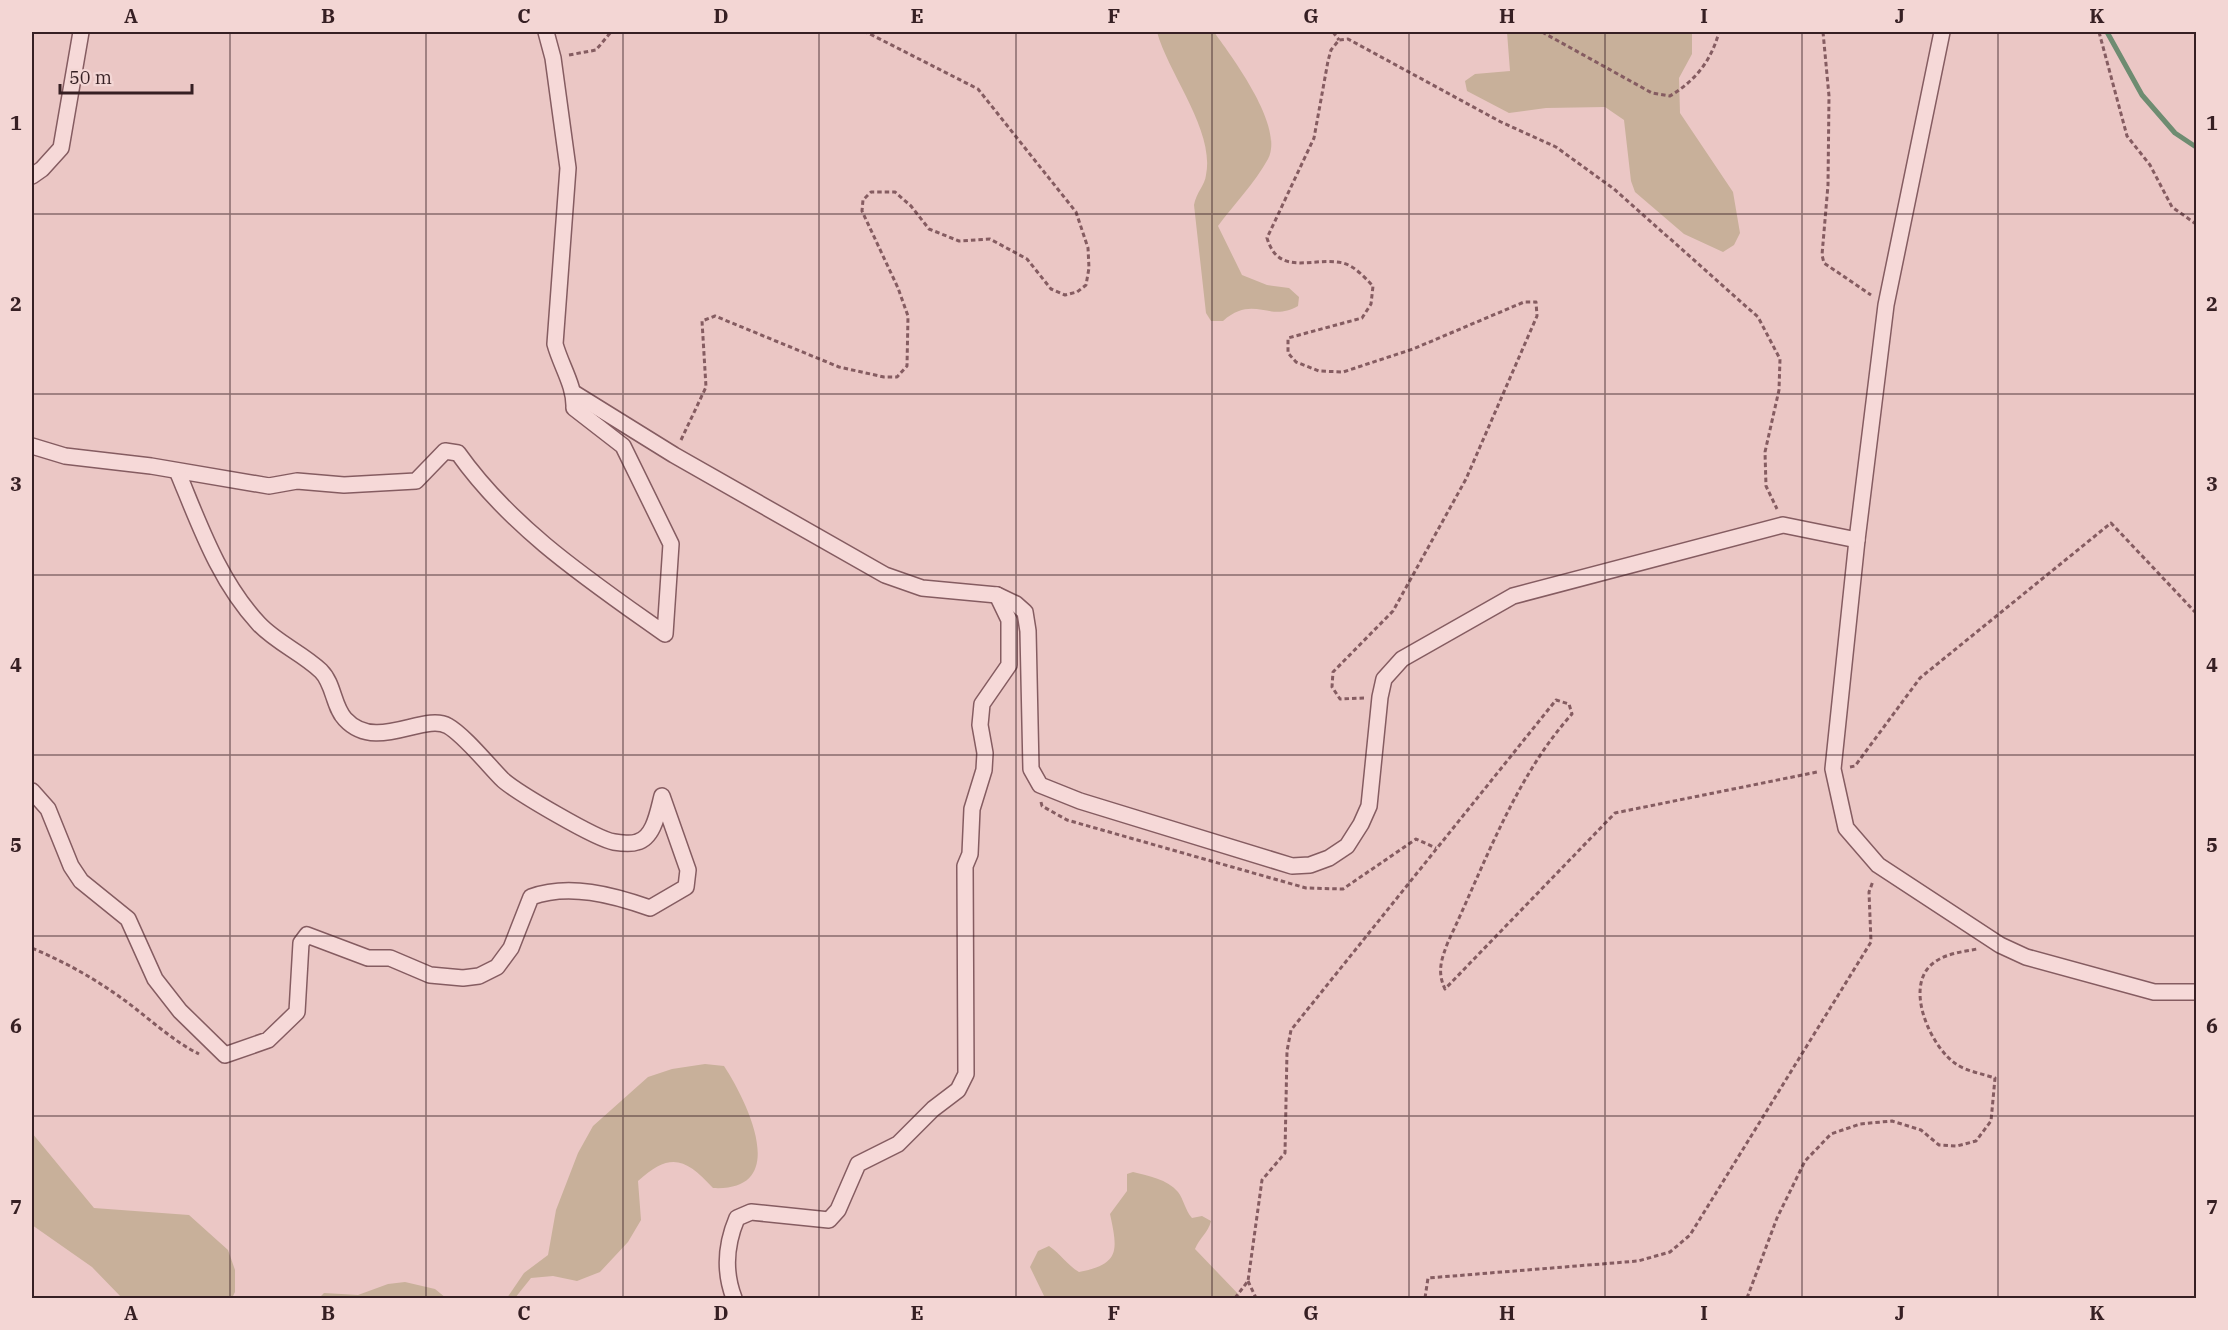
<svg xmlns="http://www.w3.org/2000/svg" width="2228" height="1330" font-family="'IBM Plex Serif',serif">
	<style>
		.green { fill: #c8b09a }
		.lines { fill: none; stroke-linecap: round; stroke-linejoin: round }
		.stream { stroke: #6e8c71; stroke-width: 5 }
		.minor-casing { stroke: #855c61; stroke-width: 18 }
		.path { stroke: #855c61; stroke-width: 3; stroke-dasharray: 4.5 3; stroke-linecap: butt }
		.minor { stroke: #f6d9d8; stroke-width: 15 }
		.grid { fill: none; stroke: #361f23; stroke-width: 1.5; stroke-opacity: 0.55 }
		.neatline { fill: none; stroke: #361f23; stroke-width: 2 }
		.grid-label { font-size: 20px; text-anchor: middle; font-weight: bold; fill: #361f23 }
	</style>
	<rect width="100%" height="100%" fill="#ebc7c5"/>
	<g class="green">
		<path d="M1157,32H1214C1232,57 1285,127 1268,159C1255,183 1234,204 1218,226L1242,275L1267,285L1289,288L1299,297L1298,306C1269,323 1254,294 1223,321H1211L1206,313L1194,205C1196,193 1205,185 1206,175C1215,131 1169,75 1157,32Z"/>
		<path d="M1507,32H1692V54L1679,78L1680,113L1733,192L1740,233L1734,245L1723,252L1684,234L1635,192L1631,181L1624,120L1605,107L1546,108L1509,113L1467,91L1465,81L1475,74L1510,71Z"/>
		<path d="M705,1064L724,1066C747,1101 792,1192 713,1188C686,1159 671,1151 638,1181L641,1220L628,1242L600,1272L577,1281L553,1276L531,1278L515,1298H507L524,1273L548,1255L556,1210L578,1153L593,1126L648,1077L672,1069Z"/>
		<path d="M32,1133L94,1208L189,1215L228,1250L235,1270V1292L232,1298H122L92,1267L32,1225Z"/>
		<path d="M1133,1172C1149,1176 1167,1179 1178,1192C1184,1200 1185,1210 1192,1218L1202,1216L1211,1221C1208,1233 1200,1237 1195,1249L1242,1298H1045L1030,1267L1038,1251L1049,1246C1061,1254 1067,1265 1079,1272C1120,1264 1118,1251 1110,1214L1127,1191V1174Z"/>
		<path d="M405,1282L435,1289L446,1298H319L324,1293L358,1295L388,1284Z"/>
	</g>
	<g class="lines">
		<path class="stream" d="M2107,32L2142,95L2175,133L2196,147"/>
		<g class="minor-casing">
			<g id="minor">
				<path d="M1942,32L1886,305L1857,540L1833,769L1846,828L1878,865L2000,945L2026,957L2154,992H2196"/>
				<path d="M32,176L42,169L61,148L81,32"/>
				<path d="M574,393L674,455L885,575L922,588L997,595L1016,604L1025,612L1028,631L1031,769L1040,785L1080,801L1292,866L1310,865L1329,858L1347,846L1361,824L1369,806L1380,697L1384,679L1402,659L1513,596L1783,525L1857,540"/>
				<path d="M32,446L65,456L151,466L269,486L297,481L344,485L416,481L445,451L458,453C512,529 589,580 665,634L671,544L623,446L574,408C575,386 561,366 555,344L568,168L553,58L546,32"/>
				<path d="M32,791L48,809L71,866L81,881L128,919L155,979L180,1011L225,1055L268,1040L297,1012L301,943L307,935L368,958H390L430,975L463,978L479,976L497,967L511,948L531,897C569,883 613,895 650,908L686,887L688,870L662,796C658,811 654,838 637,842C632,844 620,843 614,842C596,839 518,793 503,780C489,766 464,735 448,726C424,712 376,753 345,719C333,706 334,684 321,671C302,653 277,643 259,624C219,581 200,526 178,473"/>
				<path d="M734,1298C724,1272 726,1244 737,1218L751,1212L829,1220L838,1210L858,1164L898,1144L933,1109L958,1090L966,1074L965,866L970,854L972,809L984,770L985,753L980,725L982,704L1009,665V620L997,595"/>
			</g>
		</g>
		<g class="path">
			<path d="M1333,32L1339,40"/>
			<path d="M1542,32L1652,93L1670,96C1696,80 1711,61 1719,32"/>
			<path d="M1823,32L1829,96L1828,185L1822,255L1824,263L1871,295"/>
			<path d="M2099,32L2127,136L2150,165L2172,207L2196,224"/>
			<path d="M569,55L596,50L611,32"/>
			<path d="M681,440L706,387L702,321L715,316L839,367L884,377H897L907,366L908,316L898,288L862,211L863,200L871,192H895L911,206L929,229L959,241L990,239L1027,259L1051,289L1065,295L1077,292L1086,285L1089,268L1088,248L1076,212L978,89L866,32"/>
			<path d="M1364,698L1340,699L1332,687L1333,672L1393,611L1466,479L1537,316L1536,302H1524L1413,349L1343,372L1319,371L1296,362L1288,353V338L1362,318L1371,304L1373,286C1365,278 1355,266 1343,263C1313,256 1279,278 1267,238L1314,138L1328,61L1331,50L1339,40L1348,39L1501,122L1556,147L1614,189L1758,317L1780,359L1779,390L1765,452L1766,486L1777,509"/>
			<path d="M1850,767L1855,766L1920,678L2111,523L2196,613"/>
			<path d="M1041,802L1042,806L1067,820L1306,888L1343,889L1416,839L1436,848"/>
			<path d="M32,948C62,961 89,975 117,995C145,1014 169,1039 199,1054"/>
			<path d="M1248,1281L1256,1298"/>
			<path d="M1235,1298L1248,1281L1262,1180L1285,1153L1287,1051L1291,1030L1556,700L1569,704L1572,714C1515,777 1484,866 1448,942C1441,960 1437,972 1445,989L1615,813L1817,772"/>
			<path d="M1425,1298L1428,1278L1638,1261L1670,1252L1690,1235L1871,942L1869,892L1873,881"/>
			<path d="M1747,1298L1777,1218L1805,1161L1831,1134L1860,1124L1892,1121L1921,1130L1939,1145L1957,1146L1976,1141L1991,1121L1995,1078C1983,1074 1966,1071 1956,1064C1932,1048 1905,991 1930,966C1942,954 1961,952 1977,949"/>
		</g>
		<use href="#minor" class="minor"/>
	</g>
	<path class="grid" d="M230,32V1298M426,32V1298M623,32V1298M819,32V1298M1016,32V1298M1212,32V1298M1409,32V1298M1605,32V1298M1802,32V1298M1998,32V1298M32,214H2196M32,394H2196M32,575H2196M32,755H2196M32,936H2196M32,1116H2196"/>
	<rect width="2228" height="1330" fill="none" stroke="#f3d6d4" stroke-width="66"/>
	<path d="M60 84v9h132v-9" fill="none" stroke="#361f23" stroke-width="3"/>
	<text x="69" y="84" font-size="18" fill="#361f23" stroke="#f3d6d4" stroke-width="4.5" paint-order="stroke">50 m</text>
	<rect x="33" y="33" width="2162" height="1264" class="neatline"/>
	<g class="grid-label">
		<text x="131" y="23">A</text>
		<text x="328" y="23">B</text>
		<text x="524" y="23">C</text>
		<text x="721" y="23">D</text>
		<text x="917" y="23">E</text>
		<text x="1114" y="23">F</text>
		<text x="1311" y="23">G</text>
		<text x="1507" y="23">H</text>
		<text x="1704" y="23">I</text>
		<text x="1900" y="23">J</text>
		<text x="2097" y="23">K</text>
		<text x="16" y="130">1</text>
		<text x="2212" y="130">1</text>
		<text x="16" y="311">2</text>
		<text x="2212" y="311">2</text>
		<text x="16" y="491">3</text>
		<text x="2212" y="491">3</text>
		<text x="16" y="672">4</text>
		<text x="2212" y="672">4</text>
		<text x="16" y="852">5</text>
		<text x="2212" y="852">5</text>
		<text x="16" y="1033">6</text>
		<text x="2212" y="1033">6</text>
		<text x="16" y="1214">7</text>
		<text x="2212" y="1214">7</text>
		<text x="131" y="1320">A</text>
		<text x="328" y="1320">B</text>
		<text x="524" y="1320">C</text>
		<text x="721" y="1320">D</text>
		<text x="917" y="1320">E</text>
		<text x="1114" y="1320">F</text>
		<text x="1311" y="1320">G</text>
		<text x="1507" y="1320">H</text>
		<text x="1704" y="1320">I</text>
		<text x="1900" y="1320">J</text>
		<text x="2097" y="1320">K</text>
	</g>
</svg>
